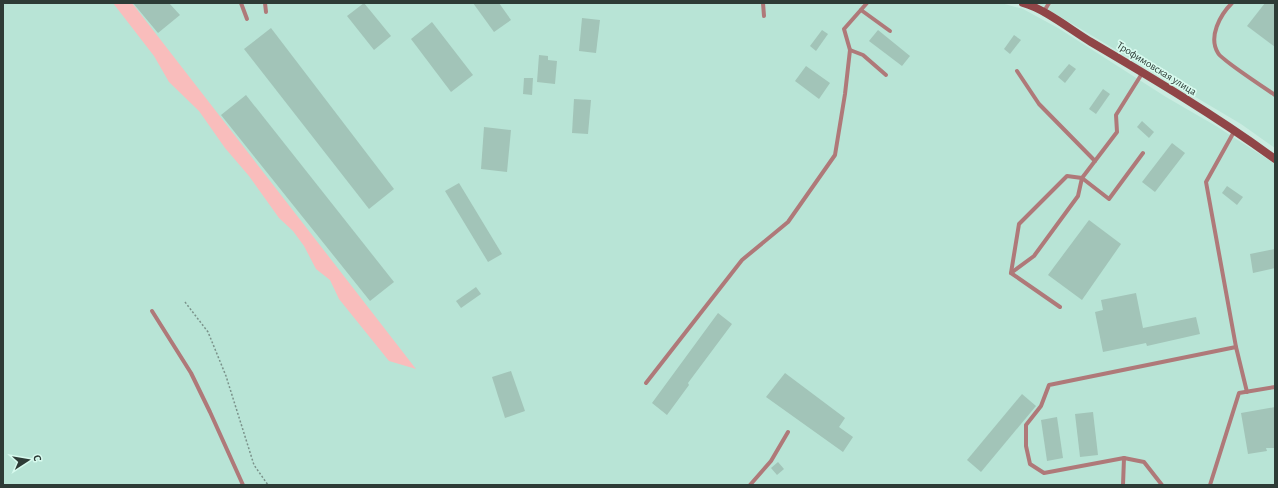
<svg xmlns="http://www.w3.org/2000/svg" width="1278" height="488" font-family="'Alegreya Sans',sans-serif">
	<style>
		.built { fill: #b8e4d6 }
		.green { fill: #f9bdbc }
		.building { fill: #a2c4b8 }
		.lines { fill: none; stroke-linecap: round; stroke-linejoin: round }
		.path { stroke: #7a928a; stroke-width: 1.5; stroke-dasharray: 2 2; stroke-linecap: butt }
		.lane { stroke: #af7979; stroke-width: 4 }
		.secondary { stroke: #904547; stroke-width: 8 }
		.labels { text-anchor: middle; stroke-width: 3.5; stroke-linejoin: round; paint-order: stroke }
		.street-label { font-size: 11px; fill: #2d3b36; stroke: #d7faee }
	</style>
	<rect width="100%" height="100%" fill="#caece1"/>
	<g class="built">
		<path d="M3,3H1001L1023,9L1058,28L1166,97L1216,126L1275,164V485H3Z"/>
		<path d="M1037,3H1275V148L1241,124Z"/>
	</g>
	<path class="green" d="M113,3H132L416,369L389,361L339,299L330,280L316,269L304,246L293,231L279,218L249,176L225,148L199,111L169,82L154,56Z"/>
	<g class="building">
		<path d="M133,3H169L180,15L158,33Z"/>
		<path d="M364,3L391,36L374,50L347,16Z"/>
		<path d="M473,3H499L511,20L494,32Z"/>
		<path d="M1265,3H1275V47L1247,26Z"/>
		<path d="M582,18L600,20L596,53L579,51Z"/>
		<path d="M432,22L473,75L451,92L411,39Z"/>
		<path d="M271,28L394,189L369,209L244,49Z"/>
		<path d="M822,30L828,34L816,51L810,46Z"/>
		<path d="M878,30L910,56L902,66L869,41Z"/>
		<path d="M1014,35L1021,40L1010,54L1004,49Z"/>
		<path d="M539,55L548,56V60L557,61L555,84L537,82Z"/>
		<path d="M1069,64L1076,69L1065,83L1058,77Z"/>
		<path d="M806,66L830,83L819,99L795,81Z"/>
		<path d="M524,78H533L532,95L523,94Z"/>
		<path d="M1103,89L1110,94L1096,114L1089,109Z"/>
		<path d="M246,95L394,282L370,301L221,115Z"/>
		<path d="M574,99L591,100L588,134L572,133Z"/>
		<path d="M1142,121L1154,132L1149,138L1137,127Z"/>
		<path d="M484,127L511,130L507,172L481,169Z"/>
		<path d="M1172,143L1185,153L1155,192L1142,182Z"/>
		<path d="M459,183L502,254L488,262L445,191Z"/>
		<path d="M1227,186L1243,197L1237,205L1222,193Z"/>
		<path d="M1089,220L1121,244L1082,300L1048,275Z"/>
		<path d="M1275,249V268L1253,273L1250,254Z"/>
		<path d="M476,287L481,294L461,308L456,301Z"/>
		<path d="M1136,293L1143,328L1196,317L1200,334L1147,346L1146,343L1103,352L1095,312L1103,310L1101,300Z"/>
		<path d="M718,313L732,324L688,383L689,385L667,415L652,403Z"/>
		<path d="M511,371L525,411L505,418L492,377Z"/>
		<path d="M785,373L845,418L839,427L853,437L843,452L766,397Z"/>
		<path d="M1022,394L1036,406L981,472L967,460Z"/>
		<path d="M1275,407V448H1266L1267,451L1248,454L1241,413Z"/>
		<path d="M1093,412L1098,455L1080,457L1075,414Z"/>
		<path d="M1057,417L1063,458L1047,461L1041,420Z"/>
		<path d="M778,462L784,469L777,475L771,468Z"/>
	</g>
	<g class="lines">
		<path class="path" d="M185,302L208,332L226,376L254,465L268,485"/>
		<g class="lane">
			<path d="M241,3L247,19"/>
			<path d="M265,3L266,12"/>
			<path d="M763,3L764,16"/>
			<path d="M1232,3C1220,15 1208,37 1218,53C1220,58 1266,89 1275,95"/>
			<path d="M861,10L890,31"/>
			<path d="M1043,13L1049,3"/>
			<path d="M850,50L863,55L886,75"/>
			<path d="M1017,71L1039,104L1095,161"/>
			<path d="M1235,130L1206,182L1236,347"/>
			<path d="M1011,273L1034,256L1078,196L1082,178L1117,132L1116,115L1143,72"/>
			<path d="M1060,307L1011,273L1019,224L1067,176L1082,178L1109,199L1143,153"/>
			<path d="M152,311L191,373L210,412L243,485"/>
			<path d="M646,383L742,260L788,222L835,155L845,94L850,50L844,29L867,3"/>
			<path d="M1124,458L1144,462L1162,485"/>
			<path d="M750,485L771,461L788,432"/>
			<path d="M1123,485L1124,458L1044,473L1030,464L1026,446V425L1041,406L1049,385L1236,347L1247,392"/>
			<path d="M1210,485L1239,393L1275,387"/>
		</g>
		<path class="secondary" d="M1023,3C1045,9 1071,30 1091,42C1154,79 1216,116 1275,159"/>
	</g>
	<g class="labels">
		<g class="street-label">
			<text transform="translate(1157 68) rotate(32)" y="4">Трофимовская улица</text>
		</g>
	</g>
	<rect width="1278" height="488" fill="none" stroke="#2d3b36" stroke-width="8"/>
	<g transform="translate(28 460) rotate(78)" stroke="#d7faee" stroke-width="3" paint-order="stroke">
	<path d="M0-3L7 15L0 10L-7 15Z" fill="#2d3b36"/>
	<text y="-6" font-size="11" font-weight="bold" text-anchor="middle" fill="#2d3b36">С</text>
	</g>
</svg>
